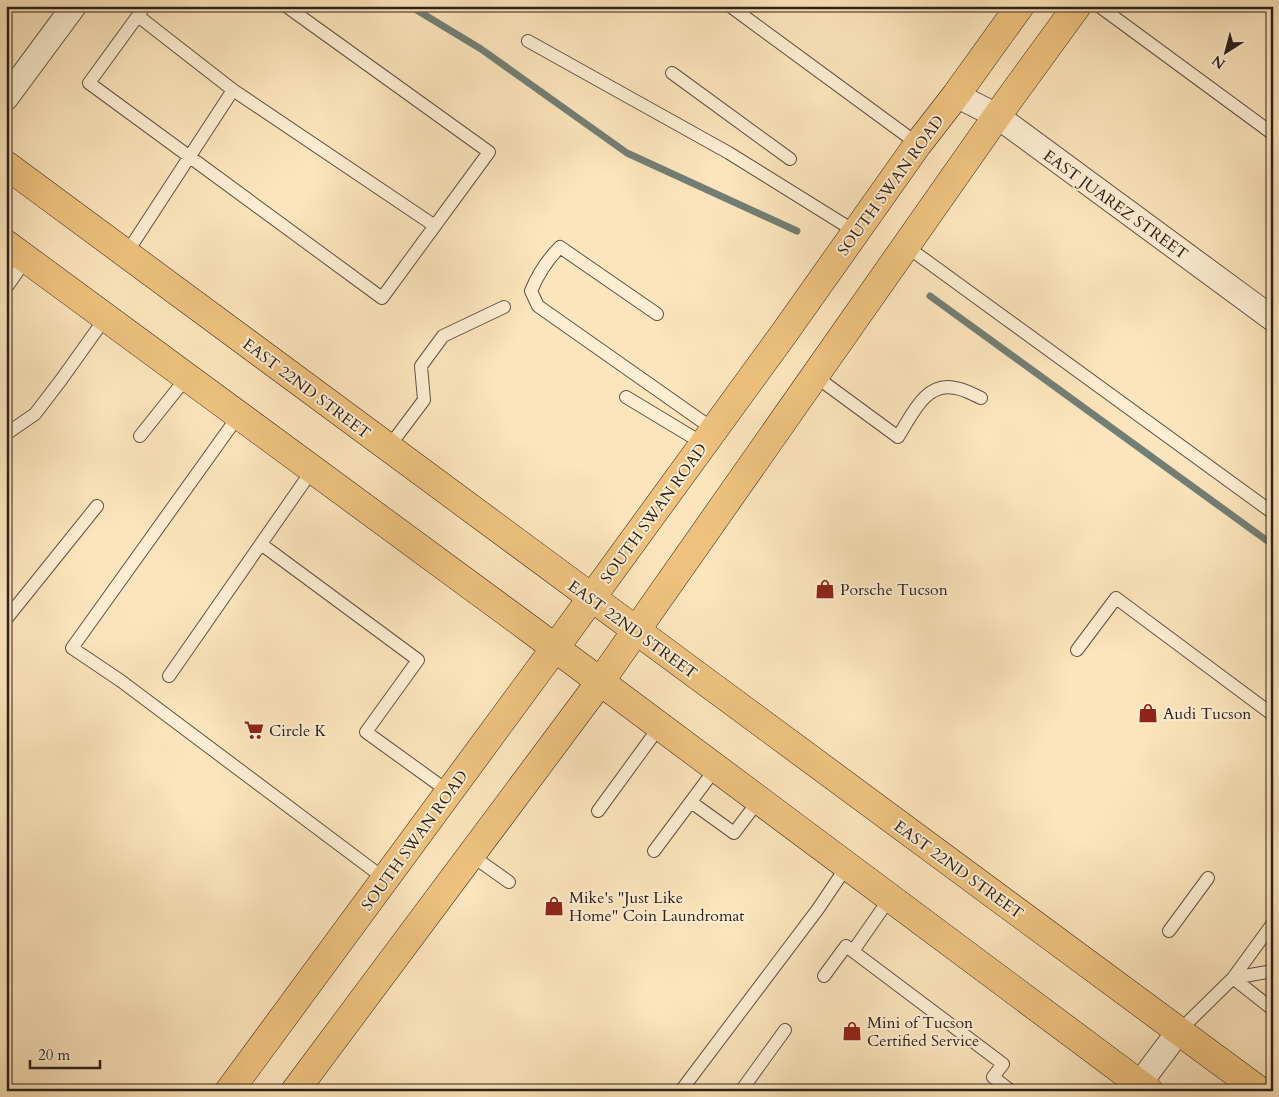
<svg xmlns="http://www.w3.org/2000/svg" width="1279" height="1097" viewBox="0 0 1279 1097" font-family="Cardo,serif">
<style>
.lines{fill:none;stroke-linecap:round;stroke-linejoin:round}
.stream{stroke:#727f75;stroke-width:7}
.lane-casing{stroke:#625143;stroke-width:14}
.street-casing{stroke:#625143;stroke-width:26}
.primary-casing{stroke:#2e201b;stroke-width:29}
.lane{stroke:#fdeed3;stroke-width:12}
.street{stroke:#fdeed3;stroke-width:24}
.primary{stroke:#eec27e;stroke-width:28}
.labels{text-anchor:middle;stroke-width:4;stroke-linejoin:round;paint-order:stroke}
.street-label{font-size:16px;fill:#2e201b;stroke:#fdeed3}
.poi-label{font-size:16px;fill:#2e201b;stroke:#fdeed3;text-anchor:start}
</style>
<rect width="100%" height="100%" fill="#fce5bc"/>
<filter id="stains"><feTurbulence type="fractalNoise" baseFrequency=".004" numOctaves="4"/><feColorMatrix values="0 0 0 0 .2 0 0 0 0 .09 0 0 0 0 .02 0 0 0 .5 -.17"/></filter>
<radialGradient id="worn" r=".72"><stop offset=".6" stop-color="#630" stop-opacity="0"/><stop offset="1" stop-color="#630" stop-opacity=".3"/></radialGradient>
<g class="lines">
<!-- stream -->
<path class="stream" d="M410 6 481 49 627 153 797 231
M930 296 1273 545"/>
<defs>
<path id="lane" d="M145 6 89 83 382 298 489 152 286 6
M730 6 918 144
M1099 6 1273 134
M138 16 233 90 435 226
M528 41 729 153 856 232
M672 73 790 159
M906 246 1273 513
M126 254 233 90
M6 288 27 258
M657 314 560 247C547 260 538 274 531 291L538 306 713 429
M815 376 898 437C911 417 925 381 955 388 964 389 972 394 981 398
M626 397 704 444
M239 415 72 648 121 681 385 879
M6 434 35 414 61 380 106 317
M140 436 187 377
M388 448 424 400 421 366 443 336 504 307
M261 544 418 660 366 732 449 792
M6 617 7 618 97 506
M1077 650 1116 598 1273 715
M169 676 313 469
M691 802 734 833 759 800
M598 811 660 726
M654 851 716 768
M471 855 509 882
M1169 931 1208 878
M853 951 890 898
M824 976 846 946 1003 1064 993 1077 1011 1091
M1233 978 1271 1008
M1233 978 1273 971
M1179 1031 1233 978 1273 923
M680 1091 683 1088 818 909 847 866
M741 1091 785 1030"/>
<path id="street" d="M956 95 997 116 1273 319
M6 98 74 6
M1134 1091 1179 1031"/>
<path id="primary" d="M6 165 1260 1091
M6 244 531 630 1149 1091
M229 1091 555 648 785 332 918 144 956 95 1020 6
M295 1091 600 682 997 116 1077 6"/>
</defs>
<!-- lane casing -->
<use href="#lane" class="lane-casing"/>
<!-- street casing -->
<use href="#street" class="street-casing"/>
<!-- primary casing -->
<use href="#primary" class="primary-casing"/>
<!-- lane -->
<use href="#lane" class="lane"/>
<!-- street -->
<use href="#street" class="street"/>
<!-- primary -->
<use href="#primary" class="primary"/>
</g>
<!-- icons -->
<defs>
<symbol id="shop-bare" viewBox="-9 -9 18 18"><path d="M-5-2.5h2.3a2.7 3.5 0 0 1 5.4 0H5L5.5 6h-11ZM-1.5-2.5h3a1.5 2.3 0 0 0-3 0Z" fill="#8f2418" stroke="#fdeed3" stroke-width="2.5" paint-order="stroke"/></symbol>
<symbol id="supermarket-bare" viewBox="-9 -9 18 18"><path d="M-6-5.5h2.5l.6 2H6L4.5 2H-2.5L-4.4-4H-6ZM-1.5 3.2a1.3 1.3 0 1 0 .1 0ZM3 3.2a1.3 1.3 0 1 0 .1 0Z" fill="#8f2418" stroke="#fdeed3" stroke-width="2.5" paint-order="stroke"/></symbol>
</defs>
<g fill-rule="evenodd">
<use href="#shop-bare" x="811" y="575" width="28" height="28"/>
<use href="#shop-bare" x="1134" y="699" width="28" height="28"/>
<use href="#supermarket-bare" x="240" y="716" width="28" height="28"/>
<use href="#shop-bare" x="540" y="892" width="28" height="28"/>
<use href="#shop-bare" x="838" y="1017" width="28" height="28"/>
</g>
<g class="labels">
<!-- street labels -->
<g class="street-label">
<text transform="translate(890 185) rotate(-54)" y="6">SOUTH SWAN ROAD</text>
<text transform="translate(1116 204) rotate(36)" y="6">EAST JUAREZ STREET</text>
<text transform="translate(307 388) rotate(37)" y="6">EAST 22ND STREET</text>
<text transform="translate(653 513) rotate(-54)" y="6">SOUTH SWAN ROAD</text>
<text transform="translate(633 629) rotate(36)" y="6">EAST 22ND STREET</text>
<text transform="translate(414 840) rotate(-54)" y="6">SOUTH SWAN ROAD</text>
<text transform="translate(959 869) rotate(36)" y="6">EAST 22ND STREET</text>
</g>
<!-- poi labels -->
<g class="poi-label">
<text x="840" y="595">Porsche Tucson</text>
<text x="1163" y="719">Audi Tucson</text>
<text x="269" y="736">Circle K</text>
<text x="569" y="903">Mike's "Just Like<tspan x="569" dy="18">Home" Coin Laundromat</tspan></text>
<text x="867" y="1028">Mini of Tucson<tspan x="867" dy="18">Certified Service</tspan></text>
</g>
</g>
<!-- margin -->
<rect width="1279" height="1097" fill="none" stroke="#fce5bc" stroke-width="25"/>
<rect x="8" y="8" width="1264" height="1082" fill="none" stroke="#2e201b" stroke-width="2.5"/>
<rect x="12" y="12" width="1254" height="1072" fill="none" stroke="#2e201b"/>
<!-- north arrow -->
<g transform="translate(1226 52) rotate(216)" stroke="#fdeed3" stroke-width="4" paint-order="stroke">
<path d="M0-4L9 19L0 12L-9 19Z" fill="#2e201b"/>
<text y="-8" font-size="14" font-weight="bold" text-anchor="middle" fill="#2e201b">N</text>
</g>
<!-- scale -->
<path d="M30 1060v8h70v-8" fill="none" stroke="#2e201b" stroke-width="2.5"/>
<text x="38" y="1060" font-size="15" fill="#2e201b" stroke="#fdeed3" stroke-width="4" paint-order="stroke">20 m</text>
<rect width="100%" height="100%" filter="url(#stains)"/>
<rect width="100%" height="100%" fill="url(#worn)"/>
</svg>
